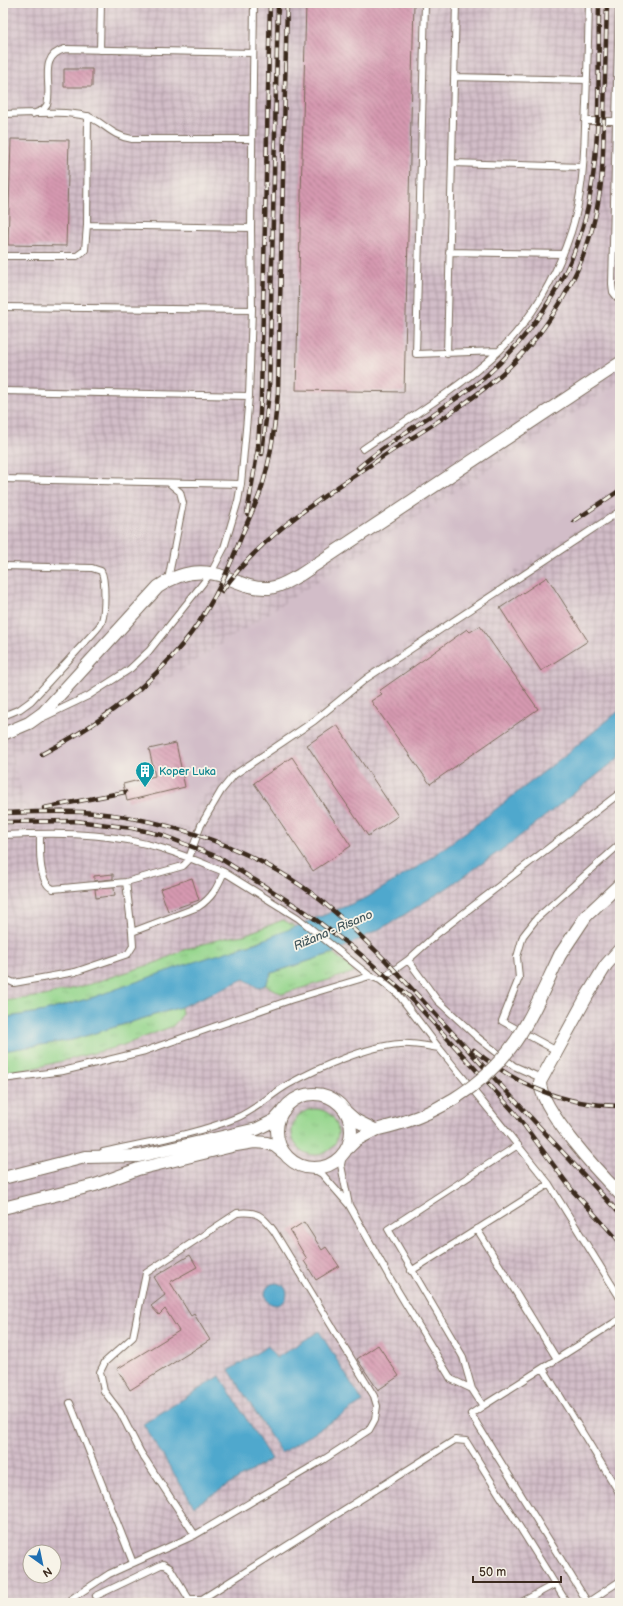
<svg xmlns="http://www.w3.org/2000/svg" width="623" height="1606" viewBox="0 0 623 1606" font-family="'Balsamiq Sans',sans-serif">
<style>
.industrial{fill:url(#industrial-grid);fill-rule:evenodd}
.railway{fill:#d2bdc8}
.grass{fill:url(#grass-tufts);stroke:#688056}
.water{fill:#50a8cd;stroke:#466976}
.building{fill:url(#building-back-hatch)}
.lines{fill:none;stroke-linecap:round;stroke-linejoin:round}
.lane-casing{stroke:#7c6c5d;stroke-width:8}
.street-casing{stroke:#7c6c5d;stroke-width:14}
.lane{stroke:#fff;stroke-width:6}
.street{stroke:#fff;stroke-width:12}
.rail-casing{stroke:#3b2a1e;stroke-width:4.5}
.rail{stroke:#f7f3e8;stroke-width:3;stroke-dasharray:9;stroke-linecap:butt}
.street-bridge-casing{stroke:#7c6c5d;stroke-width:14;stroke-linecap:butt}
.street-bridge{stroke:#fff;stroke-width:12}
.labels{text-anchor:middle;stroke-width:3.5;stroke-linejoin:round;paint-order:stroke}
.culture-label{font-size:11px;fill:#0d838f;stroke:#f7f3e8;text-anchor:start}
.water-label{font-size:12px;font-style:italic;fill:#42565b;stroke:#f7f3e8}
</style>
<defs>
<pattern id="industrial-grid" width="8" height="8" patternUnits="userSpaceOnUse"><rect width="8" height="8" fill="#d2bdc8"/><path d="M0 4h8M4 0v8" fill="none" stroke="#ac9aa2"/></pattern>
<pattern id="grass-tufts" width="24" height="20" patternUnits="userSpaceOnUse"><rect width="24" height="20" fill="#95d68d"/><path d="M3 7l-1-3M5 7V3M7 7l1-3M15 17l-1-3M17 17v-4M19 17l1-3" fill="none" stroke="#81b879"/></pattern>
<pattern id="building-back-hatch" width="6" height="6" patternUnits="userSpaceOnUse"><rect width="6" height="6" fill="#d699b1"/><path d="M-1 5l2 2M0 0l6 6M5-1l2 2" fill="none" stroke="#af7d8f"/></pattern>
</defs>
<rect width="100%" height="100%" fill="#f7f3e8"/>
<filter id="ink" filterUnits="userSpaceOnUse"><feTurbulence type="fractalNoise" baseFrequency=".025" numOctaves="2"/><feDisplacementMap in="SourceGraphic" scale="8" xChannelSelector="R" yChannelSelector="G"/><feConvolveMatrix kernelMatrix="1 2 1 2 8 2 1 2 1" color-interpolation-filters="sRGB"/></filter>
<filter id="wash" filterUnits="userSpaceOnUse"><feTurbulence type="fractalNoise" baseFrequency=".012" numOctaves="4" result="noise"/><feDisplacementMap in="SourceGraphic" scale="16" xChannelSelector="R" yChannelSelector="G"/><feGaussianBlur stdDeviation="0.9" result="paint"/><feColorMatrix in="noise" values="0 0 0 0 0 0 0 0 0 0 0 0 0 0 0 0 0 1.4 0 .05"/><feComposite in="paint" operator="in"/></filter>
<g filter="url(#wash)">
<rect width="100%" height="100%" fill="#f5e6d1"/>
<!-- industrial -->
<path class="industrial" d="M3 3H620V1603H3ZM30 1552H54V1576H30Z"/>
<!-- railway -->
<path class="railway" d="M620 381V501L357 677 317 711 222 776 197 803 193 829 136 816 25 804 12 756 39 746 157 686 557 425Z"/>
<!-- grass -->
<path class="grass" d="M283 920 298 928 94 997 45 1011 3 1018V1001L44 996 87 985 158 962 186 949 224 938 244 935Z
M333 953 355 972 282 994 265 985 272 973Z
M181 1007 182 1015 173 1026 121 1046 30 1069 3 1072V1051L72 1040Z
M292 1132a23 23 0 1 1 46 0a23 23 0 1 1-46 0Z"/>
<!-- water -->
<path class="water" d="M620 710V757L510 844 447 888 391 923 333 953 272 973 265 985 258 988 244 979 181 1007 72 1040 3 1051V1018L45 1011 94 997 178 967 258 942 366 898 422 864 482 820 569 752Z
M265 1294a11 11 0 1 1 22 0a11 11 0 1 1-22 0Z
M319 1331 363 1402 281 1453 229 1370 268 1346 276 1358Z
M220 1376 271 1459 194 1506 143 1424Z"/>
<g id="blocks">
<!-- building -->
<path class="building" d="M306 3H414L404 392 296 390Z
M64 69H92V87H64Z
M11 139 69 140 66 246 8 245Z
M547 577 588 641 541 671 500 608Z
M480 626 538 709 430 784 371 701 382 694 379 691 467 629 470 632Z
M337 725 398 816 368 836 307 745Z
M176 743 185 787 127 801 123 784 155 776 149 749Z
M292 757 351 846 313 871 254 783Z
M113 874V879L94 881V876Z
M192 878 199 900 168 911 160 889Z
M114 888 115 895 96 898 95 889Z
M304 1222 322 1250 326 1247 339 1266 316 1280 304 1261 307 1259 290 1231Z
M190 1255 197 1267 170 1282 191 1316 194 1314 210 1340 130 1390 117 1369 179 1331 165 1309 159 1315 151 1306 165 1295 154 1277Z
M378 1345 399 1376 378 1390 357 1359Z"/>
</g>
</g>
<g filter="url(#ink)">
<use href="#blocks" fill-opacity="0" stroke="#7c6c5d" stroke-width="1"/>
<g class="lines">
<defs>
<path id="lane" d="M425 3 416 354 498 351
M619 3 612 284 613 292 620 301
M100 50 101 3
M454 77 587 80
M3 114C29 114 61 110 86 116 102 120 110 136 132 139H251
M33 114 43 110 47 105C53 85 37 56 65 49L253 53
M88 116 87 225 251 228
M585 121H616
M452 163 583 167
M449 252 563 254
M3 256H77L85 250 87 225
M3 307 252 310
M447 354 456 3
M3 391 249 396
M363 449C409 418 457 390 498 352 532 320 557 275 571 232 582 198 584 162 585 127 587 86 588 44 589 3
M3 479 241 484
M3 566 92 568 101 571C106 579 105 612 102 621 101 624 99 627 97 629L31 701 20 709 3 716
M168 580 183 503 180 492 169 483
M42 718 88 696 130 669 149 651 211 573 224 548 238 501 241 484 249 396 252 310 251 228 254 3
M40 834C40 848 38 883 53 889L126 882 183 866 188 861 201 825 221 791 234 775 314 721 367 678 620 511
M3 835C51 833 100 832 146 844 173 850 199 862 224 872 217 888 212 898 198 907L132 932 133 946 128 954 75 972 14 983 3 978
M224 872 298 918 370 976 380 980 398 994 439 1048 549 1184 620 1298
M126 882 132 932
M408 960 437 1000 477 1037 514 1066 541 1078
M380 980 408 960 438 933 620 793
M557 1051 502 1021 519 978 517 957 523 936 537 918 620 844
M3 1079 63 1071 145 1051 290 1000 370 976
M518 1145 388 1229 463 1357 472 1389 483 1406 471 1414 588 1603
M103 1152C147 1142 194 1135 236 1118 256 1110 271 1094 289 1084 318 1068 367 1046 400 1044 413 1043 426 1046 439 1048
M313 1169 322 1174 349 1205 341 1165 343 1155
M349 1205 390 1278 451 1379 472 1389
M477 1229 557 1359
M411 1271 549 1184
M543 1368 620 1494
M70 1403 133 1563
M483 1406 620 1319
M96 1596 163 1564 170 1568 189 1599H202L455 1440 466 1441 567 1603
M588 1602 620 1581
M65 1603 109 1574 195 1535 323 1460 369 1430 375 1419 377 1406 374 1396 274 1231C262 1215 257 1211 237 1213L146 1273 133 1337 105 1362 100 1372 104 1391 120 1412 141 1453 195 1535
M520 1603 555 1584"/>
<path id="street" d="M3 734 29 723 43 713 158 587C178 573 201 568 225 577 240 583 253 589 269 588 281 587 290 580 300 575L620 363
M620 949 606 965 587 996 540 1082C540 1109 600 1174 620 1194
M560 955 586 916 620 884
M277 1131a37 37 0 1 1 74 0a37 37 0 1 1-74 0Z
M346 1112 355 1120 375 1130 356 1140 348 1148
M3 1178 85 1157 139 1156 257 1129 275 1120 284 1110
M3 1208 95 1185 138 1169 236 1145 254 1142 267 1143 275 1146 284 1153"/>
</defs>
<!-- lane casing -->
<use href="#lane" class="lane-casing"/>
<!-- street casing -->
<use href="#street" class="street-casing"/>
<!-- lane -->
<use href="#lane" class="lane"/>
<!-- street -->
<use href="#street" class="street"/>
<defs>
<path id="rail" d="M262 454 269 392 278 3
M358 468C389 441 424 421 457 398 466 391 476 385 484 378 539 329 580 264 591 190 601 129 598 65 599 3
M247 514 258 448 261 396 270 3
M574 521 620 490
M222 591C266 531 320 499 381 458 423 430 468 405 505 371 554 326 589 262 599 197 604 169 603 141 604 113 605 76 606 40 607 3
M42 754C117 715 183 662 221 584 228 570 234 555 240 540 246 524 254 509 260 493 271 460 275 426 278 392L287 3
M44 808 125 792
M3 813C29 812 56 811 82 812 159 817 239 843 303 887 333 908 360 935 386 961L620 1214
M3 822 76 821 132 828 162 835 218 857 307 913 353 948 410 997 515 1113 572 1190 620 1242
M474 1050C518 1086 563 1105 620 1106"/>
</defs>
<!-- rail casing -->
<use href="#rail" class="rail-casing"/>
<!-- rail -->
<use href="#rail" class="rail"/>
<defs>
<path id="street-bridge" d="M379 1129C433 1117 482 1088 515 1042 533 1016 546 984 560 955"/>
</defs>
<!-- street-bridge casing -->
<use href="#street-bridge" class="street-bridge-casing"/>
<!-- street-bridge -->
<use href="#street-bridge" class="street-bridge"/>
</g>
</g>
<!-- icons -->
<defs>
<symbol id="building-pin" viewBox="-11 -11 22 30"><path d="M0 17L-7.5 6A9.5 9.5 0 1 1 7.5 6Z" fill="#0f9aa8" stroke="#f7f3e8"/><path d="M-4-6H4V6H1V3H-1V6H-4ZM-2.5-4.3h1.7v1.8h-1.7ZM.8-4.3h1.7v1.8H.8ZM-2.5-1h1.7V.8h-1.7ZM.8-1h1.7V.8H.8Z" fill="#fff"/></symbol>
</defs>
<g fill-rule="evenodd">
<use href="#building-pin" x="134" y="760" width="22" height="30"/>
</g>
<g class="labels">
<!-- culture labels -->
<g class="culture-label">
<text x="159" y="775">Koper Luka</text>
</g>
<!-- water labels -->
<g class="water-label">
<text transform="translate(333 930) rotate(-23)" y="4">Rižana - Risano</text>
</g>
</g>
<!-- margin -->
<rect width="623" height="1606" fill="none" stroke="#f7f3e8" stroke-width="16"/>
<!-- north arrow -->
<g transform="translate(42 1564) rotate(147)"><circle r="19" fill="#f7f3e8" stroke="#aca397"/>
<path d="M0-3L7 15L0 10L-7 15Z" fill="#1f6fb2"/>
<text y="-6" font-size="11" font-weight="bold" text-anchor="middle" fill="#3b2a1e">N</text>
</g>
<!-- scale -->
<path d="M473 1576v6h88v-6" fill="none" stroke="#3b2a1e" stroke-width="2"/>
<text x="479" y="1576" font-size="12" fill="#3b2a1e" stroke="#f7f3e8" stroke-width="3" paint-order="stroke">50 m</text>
</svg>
